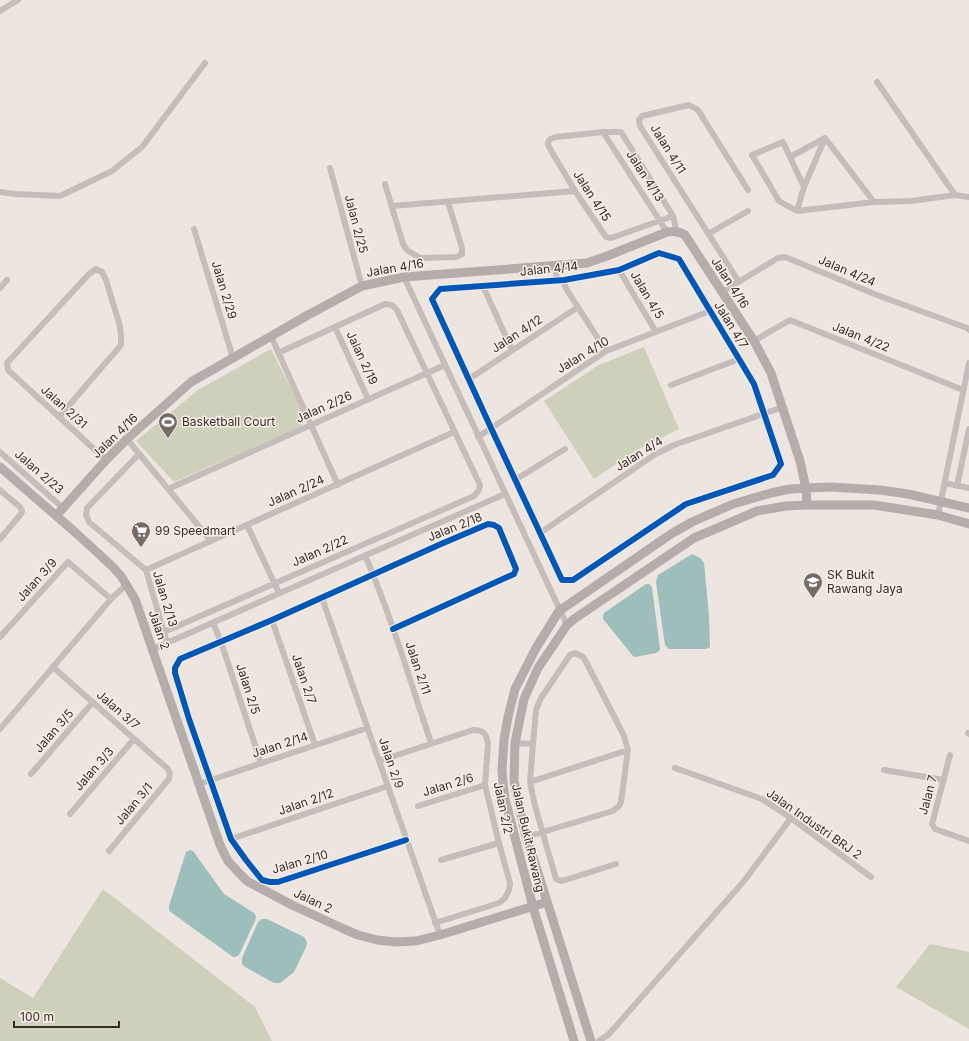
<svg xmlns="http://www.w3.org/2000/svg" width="969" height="1041" viewBox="0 0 969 1041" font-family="Inter,sans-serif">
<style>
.green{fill:#cfd0bb}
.water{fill:#9dbeba}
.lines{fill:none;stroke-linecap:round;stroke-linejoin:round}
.street{stroke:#c4bdb9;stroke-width:6}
.secondary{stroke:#b5adaa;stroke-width:9}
.cycleway-casing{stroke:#f9efe7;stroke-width:8}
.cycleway{stroke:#0057b8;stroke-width:6}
.labels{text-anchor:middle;stroke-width:3;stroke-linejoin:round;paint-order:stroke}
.street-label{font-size:12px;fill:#352b28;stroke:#f9efe7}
.poi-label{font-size:12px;fill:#352b28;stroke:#f9efe7;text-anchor:start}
</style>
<rect width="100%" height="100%" fill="#ece5e0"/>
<!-- green -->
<path class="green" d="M644 347 679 429 637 450 594 479 544 401 599 365Z
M271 349 306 418 300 427 174 482 136 441 198 390Z
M103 889 255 1007 272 1041H0V978L33 998Z
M930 944 969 952V1029L896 987Z"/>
<!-- water -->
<path class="water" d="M692 554 700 558 704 563 709 616 710 647 706 649H669L665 645 656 582 658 575Z
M646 584H649L652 587 660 649 659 651 656 653 635 657 633 656 603 619V616L604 613Z
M190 850 193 851 224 894 254 913 256 916 255 921 239 955 235 957H233L172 913 169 910V906L186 852Z
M262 919H267L304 937 307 942 306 947 294 972 280 983H274L245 967 242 964V958L258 922Z"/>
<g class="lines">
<!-- street -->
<path class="street" d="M0 11 18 0
M877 82 955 195
M603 132 667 232
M790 157 825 138 874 202
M330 168 362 286
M385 184 403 244 407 250 420 258 457 257 462 254V248L448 202
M804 187 825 138
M0 192 15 194 60 196 112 171 142 147 205 63
M392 206 575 191
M797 211 804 187 783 142 752 155 779 201 797 211 874 202 911 201 955 195 969 197
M673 216 611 238 606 237 575 191 549 147 548 143 550 139 556 137 603 132H621L673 216 675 224 676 231
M194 229 233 358
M708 234 748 211
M659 253 679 259 754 384 781 464 773 475 686 504 573 580H562L491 428 432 299 440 289 564 280 619 270Z
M555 265 557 280
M619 270 656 332
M404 277 567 625
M564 280 565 286 567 290 606 351
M739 282 640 126 639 120 642 116 689 105 698 110 748 190
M483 286 512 350
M0 288 7 280
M722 292 778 258 785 257 877 295 967 328 969 330
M335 327 368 399
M271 336 338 485
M754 341 790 320 963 390
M469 379 578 307
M671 385 739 359
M59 417 121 345V337L120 326 106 280 102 272 96 269 89 274 7 363 8 370 106 460
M478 437 606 351 710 311
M127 439 211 541
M0 452 63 508
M139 454 87 508 86 515 89 522 146 570 167 643
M515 480 565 449
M945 483 969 488
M957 486 969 429
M168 489 445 365
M0 490 20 507 22 511 21 514 0 539
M938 515 969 363
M247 525 279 593
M540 533 654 455 674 445 783 407
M365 555C391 616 410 680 431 743
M146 570 454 432
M322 598 440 935
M272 620 315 745
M213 623 221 642 261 763
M393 629 514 574 516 569 499 528 494 525 488 524 441 544 272 620 180 659 175 668V673L189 719 231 839 246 860 262 880 270 882H278L406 840
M164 632 474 496 479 490 480 485 397 310 392 305 385 304 278 353
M0 637 68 562 111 599
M153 649 505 494
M53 667 168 769 170 774 169 779 109 851
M0 729 111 599 126 585
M968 733 969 734
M515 743 533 744 536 710 541 698 570 655 575 653 583 657 585 660 617 722 624 736 628 750 621 802 619 806 613 811 526 837
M533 744 530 782 535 806 556 879 558 880 562 881 616 864
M950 755 932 824 935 829 969 841
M379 761 473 730C483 730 487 734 488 744L485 785 499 843 510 883 509 890 505 898 499 903 435 923
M675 768 762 799 791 818 871 877
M884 770 944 780
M31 774 93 702
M530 782 628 750
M199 784 367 728
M418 806 485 785
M70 814 134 739
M231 839 388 786
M441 860 499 843
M599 1041 609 1034 744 881 791 818"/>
<!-- secondary -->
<path class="secondary" d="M0 467 76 533 113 567 121 576 135 599 220 845 228 861 239 873 247 881 260 888 292 905 344 929 358 935 377 940 396 942 416 941 440 935 547 902
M56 516 106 460 127 439 191 382 308 315 362 286 404 277 587 263 607 256 667 232C674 231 679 231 685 235L754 341 771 373 800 461 806 488 807 505
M574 1041 533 907 505 799 503 783 502 770 504 739 508 717 515 689 536 648 559 611 671 534 692 522 733 504 771 493 790 489 806 488 831 487 880 490 908 494 969 508
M591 1041 534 860 526 837 514 781 515 743 524 699 538 668 567 625 574 619 694 538 757 511 786 506 807 505H874L938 515 969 524"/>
<defs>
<path id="cycleway" d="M659 253 679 259 754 384 781 464 773 475 686 504 573 580H562L491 428 432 299 440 289 564 280 619 270Z
M393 629 514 574 516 569 499 528 494 525 488 524 441 544 272 620 180 659 175 668V673L189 719 231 839 246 860 262 880 270 882H278L406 840"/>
</defs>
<!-- cycleway casing -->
<use href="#cycleway" class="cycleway-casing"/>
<!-- cycleway -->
<use href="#cycleway" class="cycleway"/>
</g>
<!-- icons -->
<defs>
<symbol id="stadium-pin" viewBox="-11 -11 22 30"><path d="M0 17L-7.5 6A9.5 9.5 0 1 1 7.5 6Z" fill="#756c68" stroke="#f9efe7"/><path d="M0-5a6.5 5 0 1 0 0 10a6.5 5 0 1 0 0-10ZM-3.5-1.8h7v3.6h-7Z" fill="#fff"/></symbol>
<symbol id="supermarket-pin" viewBox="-11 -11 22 30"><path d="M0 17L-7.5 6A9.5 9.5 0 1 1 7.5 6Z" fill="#756c68" stroke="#f9efe7"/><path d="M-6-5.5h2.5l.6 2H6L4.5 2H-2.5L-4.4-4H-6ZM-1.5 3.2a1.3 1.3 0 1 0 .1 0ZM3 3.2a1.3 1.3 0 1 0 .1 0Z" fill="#fff"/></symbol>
<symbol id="school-pin" viewBox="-11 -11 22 30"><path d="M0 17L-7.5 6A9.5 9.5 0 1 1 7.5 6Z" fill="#756c68" stroke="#f9efe7"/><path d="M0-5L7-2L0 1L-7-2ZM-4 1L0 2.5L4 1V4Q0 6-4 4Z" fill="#fff"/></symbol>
</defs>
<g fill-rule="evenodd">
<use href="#stadium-pin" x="157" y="411" width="22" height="30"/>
<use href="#supermarket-pin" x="130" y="520" width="22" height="30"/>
<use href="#school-pin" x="802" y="571" width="22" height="30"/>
</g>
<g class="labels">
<!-- street labels -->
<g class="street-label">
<text transform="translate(668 149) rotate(58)" y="4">Jalan 4/11</text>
<text transform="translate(645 176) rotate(57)" y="4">Jalan 4/13</text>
<text transform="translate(592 196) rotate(57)" y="4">Jalan 4/15</text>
<text transform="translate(356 224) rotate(75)" y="4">Jalan 2/25</text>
<text transform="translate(395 268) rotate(-10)" y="4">Jalan 4/16</text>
<text transform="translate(549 269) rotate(-6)" y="4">Jalan 4/14</text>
<text transform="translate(847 271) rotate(23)" y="4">Jalan 4/24</text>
<text transform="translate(730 283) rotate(57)" y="4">Jalan 4/16</text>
<text transform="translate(224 290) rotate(73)" y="4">Jalan 2/29</text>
<text transform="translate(647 295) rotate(59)" y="4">Jalan 4/5</text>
<text transform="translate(731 325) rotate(58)" y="4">Jalan 4/7</text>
<text transform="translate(517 334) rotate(-33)" y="4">Jalan 4/12</text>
<text transform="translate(861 337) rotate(22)" y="4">Jalan 4/22</text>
<text transform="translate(583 355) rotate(-31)" y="4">Jalan 4/10</text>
<text transform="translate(362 358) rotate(65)" y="4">Jalan 2/19</text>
<text transform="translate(64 407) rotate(42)" y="4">Jalan 2/31</text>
<text transform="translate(324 407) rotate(-24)" y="4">Jalan 2/26</text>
<text transform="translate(115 436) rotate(-44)" y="4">Jalan 4/16</text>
<text transform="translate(639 454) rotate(-32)" y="4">Jalan 4/4</text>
<text transform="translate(39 472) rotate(41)" y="4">Jalan 2/23</text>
<text transform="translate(296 491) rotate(-24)" y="4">Jalan 2/24</text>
<text transform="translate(455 527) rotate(-22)" y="4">Jalan 2/18</text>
<text transform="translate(320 551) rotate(-24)" y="4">Jalan 2/22</text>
<text transform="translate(37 580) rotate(-48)" y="4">Jalan 3/9</text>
<text transform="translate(165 599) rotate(73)" y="4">Jalan 2/13</text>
<text transform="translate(159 630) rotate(71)" y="4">Jalan 2</text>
<text transform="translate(418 668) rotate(71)" y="4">Jalan 2/11</text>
<text transform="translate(304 679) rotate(71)" y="4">Jalan 2/7</text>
<text transform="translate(248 689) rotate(72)" y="4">Jalan 2/5</text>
<text transform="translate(118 710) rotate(41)" y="4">Jalan 3/7</text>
<text transform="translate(54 731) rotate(-49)" y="4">Jalan 3/5</text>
<text transform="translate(280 745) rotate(-18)" y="4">Jalan 2/14</text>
<text transform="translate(391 763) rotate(71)" y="4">Jalan 2/9</text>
<text transform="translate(94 769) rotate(-49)" y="4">Jalan 3/3</text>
<text transform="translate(448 785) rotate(-17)" y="4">Jalan 2/6</text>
<text transform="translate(928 795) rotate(-75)" y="4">Jalan 7</text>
<text transform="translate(306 802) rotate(-19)" y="4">Jalan 2/12</text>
<text transform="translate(134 804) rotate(-50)" y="4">Jalan 3/1</text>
<text transform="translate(503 808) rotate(78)" y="4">Jalan 2/2</text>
<text transform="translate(814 824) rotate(35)" y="4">Jalan Industri BRJ 2</text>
<text transform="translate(528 838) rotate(77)" y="4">Jalan Bukit Rawang</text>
<text transform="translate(300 862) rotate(-16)" y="4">Jalan 2/10</text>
<text transform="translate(313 901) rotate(25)" y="4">Jalan 2</text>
</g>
<!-- poi labels -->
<g class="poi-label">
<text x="182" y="426">Basketball Court</text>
<text x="155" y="535">99 Speedmart</text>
<text x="827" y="579">SK Bukit<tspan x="827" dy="14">Rawang Jaya</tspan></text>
</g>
</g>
<!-- scale -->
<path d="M14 1021v6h105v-6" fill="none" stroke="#352b28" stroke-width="2"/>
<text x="20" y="1021" font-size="12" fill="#352b28" stroke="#f9efe7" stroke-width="3" paint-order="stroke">100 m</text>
</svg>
